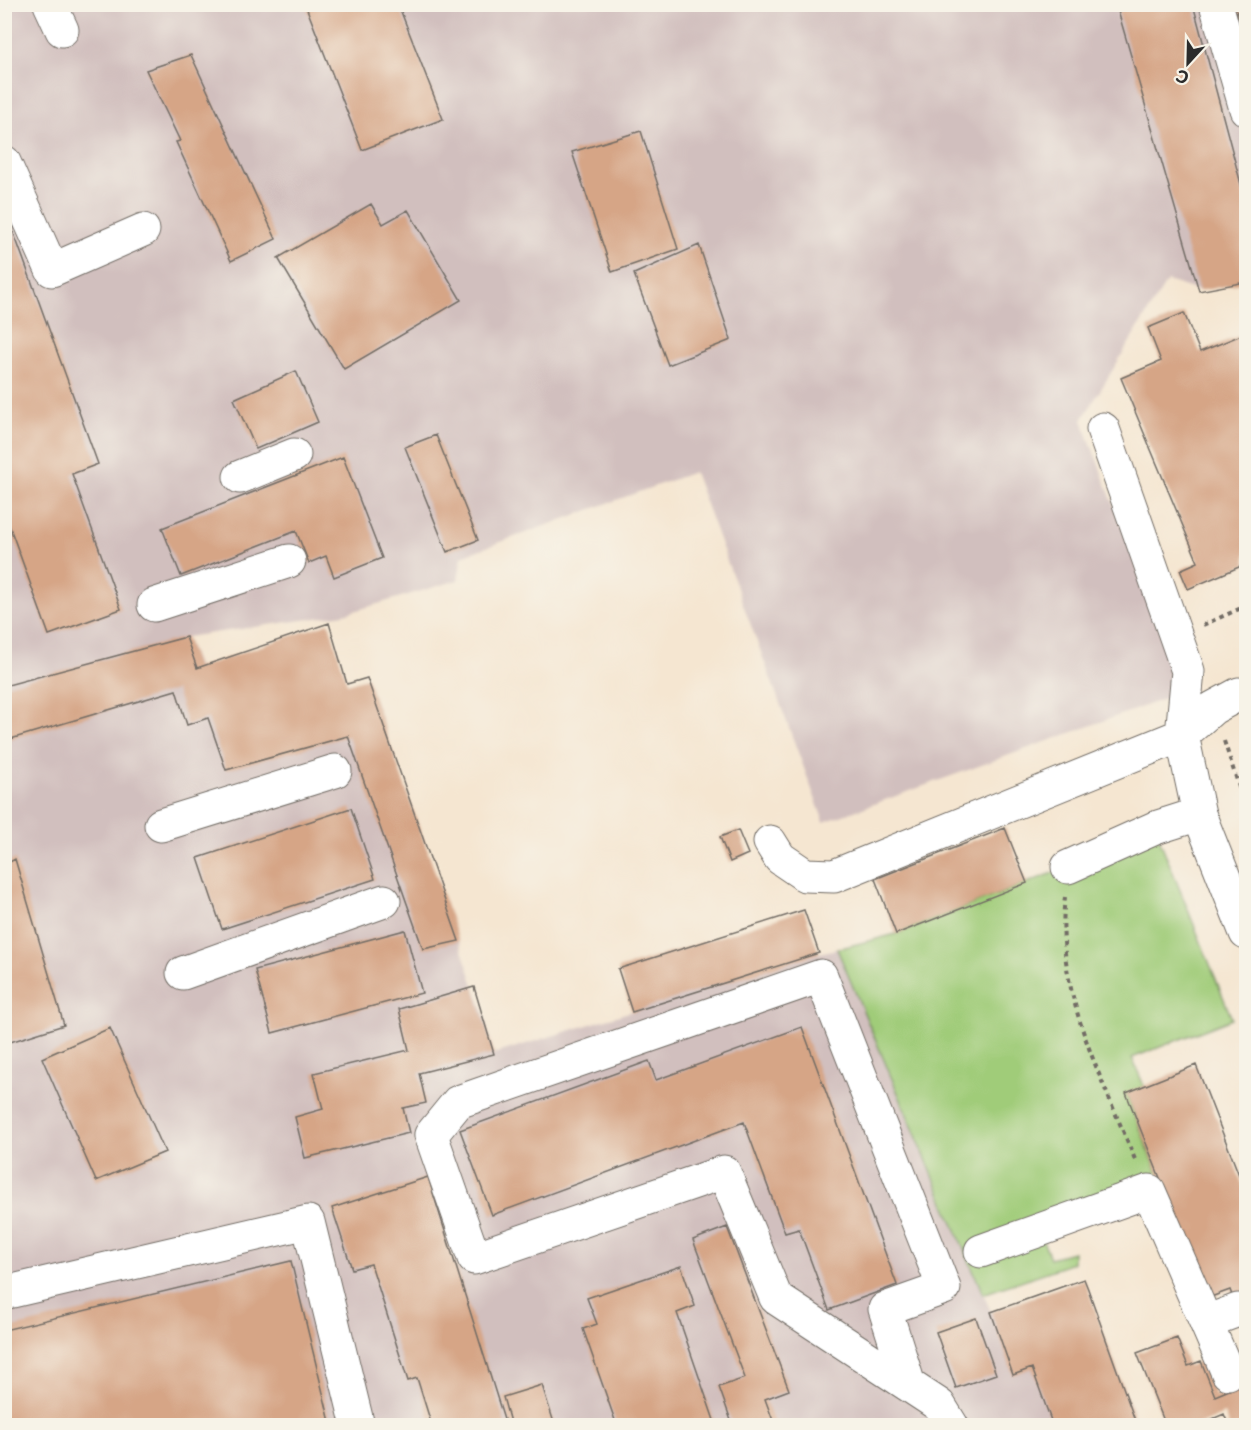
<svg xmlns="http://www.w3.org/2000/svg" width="1251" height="1430" viewBox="0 0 1251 1430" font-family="'Playpen Sans',sans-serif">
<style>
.industrial{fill:#d1bfbe}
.green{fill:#a0cc79;stroke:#667c52;stroke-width:1.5}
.building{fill:#d6a586}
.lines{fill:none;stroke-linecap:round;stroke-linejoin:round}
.minor-casing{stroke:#726c65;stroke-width:35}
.path{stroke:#726c65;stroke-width:4;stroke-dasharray:4.5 4.5;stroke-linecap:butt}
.minor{stroke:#fff;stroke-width:33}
</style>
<rect width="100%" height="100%" fill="#f7f3e8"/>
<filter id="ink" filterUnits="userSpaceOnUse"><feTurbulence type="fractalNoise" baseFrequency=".0167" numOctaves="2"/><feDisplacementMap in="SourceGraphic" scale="12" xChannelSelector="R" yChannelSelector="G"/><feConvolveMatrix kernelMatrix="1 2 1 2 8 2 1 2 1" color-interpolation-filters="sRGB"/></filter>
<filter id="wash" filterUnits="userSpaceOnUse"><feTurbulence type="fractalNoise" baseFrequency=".008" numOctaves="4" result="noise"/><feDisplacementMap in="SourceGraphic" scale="24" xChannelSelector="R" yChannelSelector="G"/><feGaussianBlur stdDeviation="1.35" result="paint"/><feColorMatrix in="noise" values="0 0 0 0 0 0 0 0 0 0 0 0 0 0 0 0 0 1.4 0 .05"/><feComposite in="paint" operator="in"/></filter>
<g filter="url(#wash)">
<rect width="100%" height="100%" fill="#f5e6d1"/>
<!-- industrial -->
<path class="industrial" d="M5 5H1246V282L1199 291 1167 281 1082 420 1179 680 1167 698 824 822 694 472 462 556 458 580 344 614 186 637 198 668 329 623 347 684 367 678 484 1014 494 1054 819 953 837 949 991 1312 1084 1279 1137 1425 5 1426Z"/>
<!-- green -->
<path class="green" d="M1155 828 1232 1019 1132 1058 1144 1086 1126 1094 1163 1186 1039 1231 1050 1258 1073 1252V1263L983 1294 837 949 896 934 1068 867Z"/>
<g id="blocks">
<!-- building -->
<path class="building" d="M305 4H398L443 119 362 150Z
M1116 4H1193L1246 203V282L1199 291Z
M1246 8V48L1236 12Z
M191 55 276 239 231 261 176 142 180 141 146 70Z
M641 131 678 249 612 272 572 152Z
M371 204 383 224 408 210 461 300 344 369 278 258Z
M4 206 98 464 72 474 121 609 49 635 4 511Z
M699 245 731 340 668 365 634 274Z
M1184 313 1200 352 1246 333V564L1188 589 1180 570 1198 562 1121 378 1161 361 1148 328Z
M296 371 318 422 256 449 234 399Z
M436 435 478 540 447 552 405 447Z
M343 457 382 558 334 577 326 556 309 563 296 531 181 576 162 528Z
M329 623 347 684 367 678 459 941 423 949 348 736 226 770 208 718 187 725 176 690 4 741V686L186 637 197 668Z
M351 808 375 879 222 929 198 858Z
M1005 828 1027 883 896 934 875 879Z
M738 830 748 854 730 862 720 837Z
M15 859 64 1025 4 1044V865Z
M804 910 819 953 632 1012 618 969Z
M405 930 422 993 272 1033 255 970Z
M474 987 494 1054 419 1073 426 1103 403 1108 409 1133 305 1158 295 1117 323 1109 314 1073 409 1050 399 1009Z
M802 1027 897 1285 829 1310 799 1229 785 1233 744 1122 492 1215 460 1130 649 1061 656 1080Z
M110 1028 165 1152 96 1181 42 1058Z
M1196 1065 1246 1193V1332L1230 1290 1208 1298 1126 1093Z
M428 1177 506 1426H432L417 1378 408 1381 371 1264 352 1269 332 1208Z
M727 1227 789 1390 765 1399 775 1426H733L719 1387 745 1378 693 1240Z
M291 1261 331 1426H4V1330Z
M681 1266 695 1306 677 1313 716 1426H617L583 1329 597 1324 587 1298Z
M1084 1279 1088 1289 1137 1426H1053L1032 1368 1013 1375 991 1312Z
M976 1318 996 1374 956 1388 936 1332Z
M1177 1338 1188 1366 1201 1361 1215 1396 1246 1383V1426H1229L1224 1414 1196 1426H1166L1137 1353Z
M542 1385 555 1426H511L503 1397Z"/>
</g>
</g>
<g filter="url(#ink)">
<use href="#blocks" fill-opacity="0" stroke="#726c65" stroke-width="1.5"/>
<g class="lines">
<defs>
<path id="minor" d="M50 4 62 30
M1216 4 1246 109
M4 162 52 270 143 230
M1103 429 1188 671 1182 735 1199 814 1246 933
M240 477 294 455
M154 605 289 561
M161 825 335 771
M770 842 780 858 805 875 834 876 1182 735 1213 708 1239 694
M1068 867 1155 828 1199 814
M183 973 384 901
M981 1251 1149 1191 1228 1373
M4 1293 308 1222 358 1426
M1206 1322 1238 1310
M909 1385 885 1309 944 1288 821 976 458 1102 431 1135 474 1258 724 1172 776 1298 939 1405 952 1426"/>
</defs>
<!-- minor casing -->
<use href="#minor" class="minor-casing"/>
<!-- path -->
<path class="path" d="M1203 625 1246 606
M1224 741 1246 808
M1065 897C1054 990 1102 1078 1136 1162"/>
<!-- minor -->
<use href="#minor" class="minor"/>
</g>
</g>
<!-- margin -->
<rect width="1251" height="1430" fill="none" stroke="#f7f3e8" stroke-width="24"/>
<!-- north arrow -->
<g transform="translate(1188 63) rotate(202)" stroke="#f7f3e8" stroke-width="4.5" paint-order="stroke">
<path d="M0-4.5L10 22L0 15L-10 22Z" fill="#2b2b2b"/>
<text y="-9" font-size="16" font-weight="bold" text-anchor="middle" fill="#2b2b2b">С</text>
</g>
</svg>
